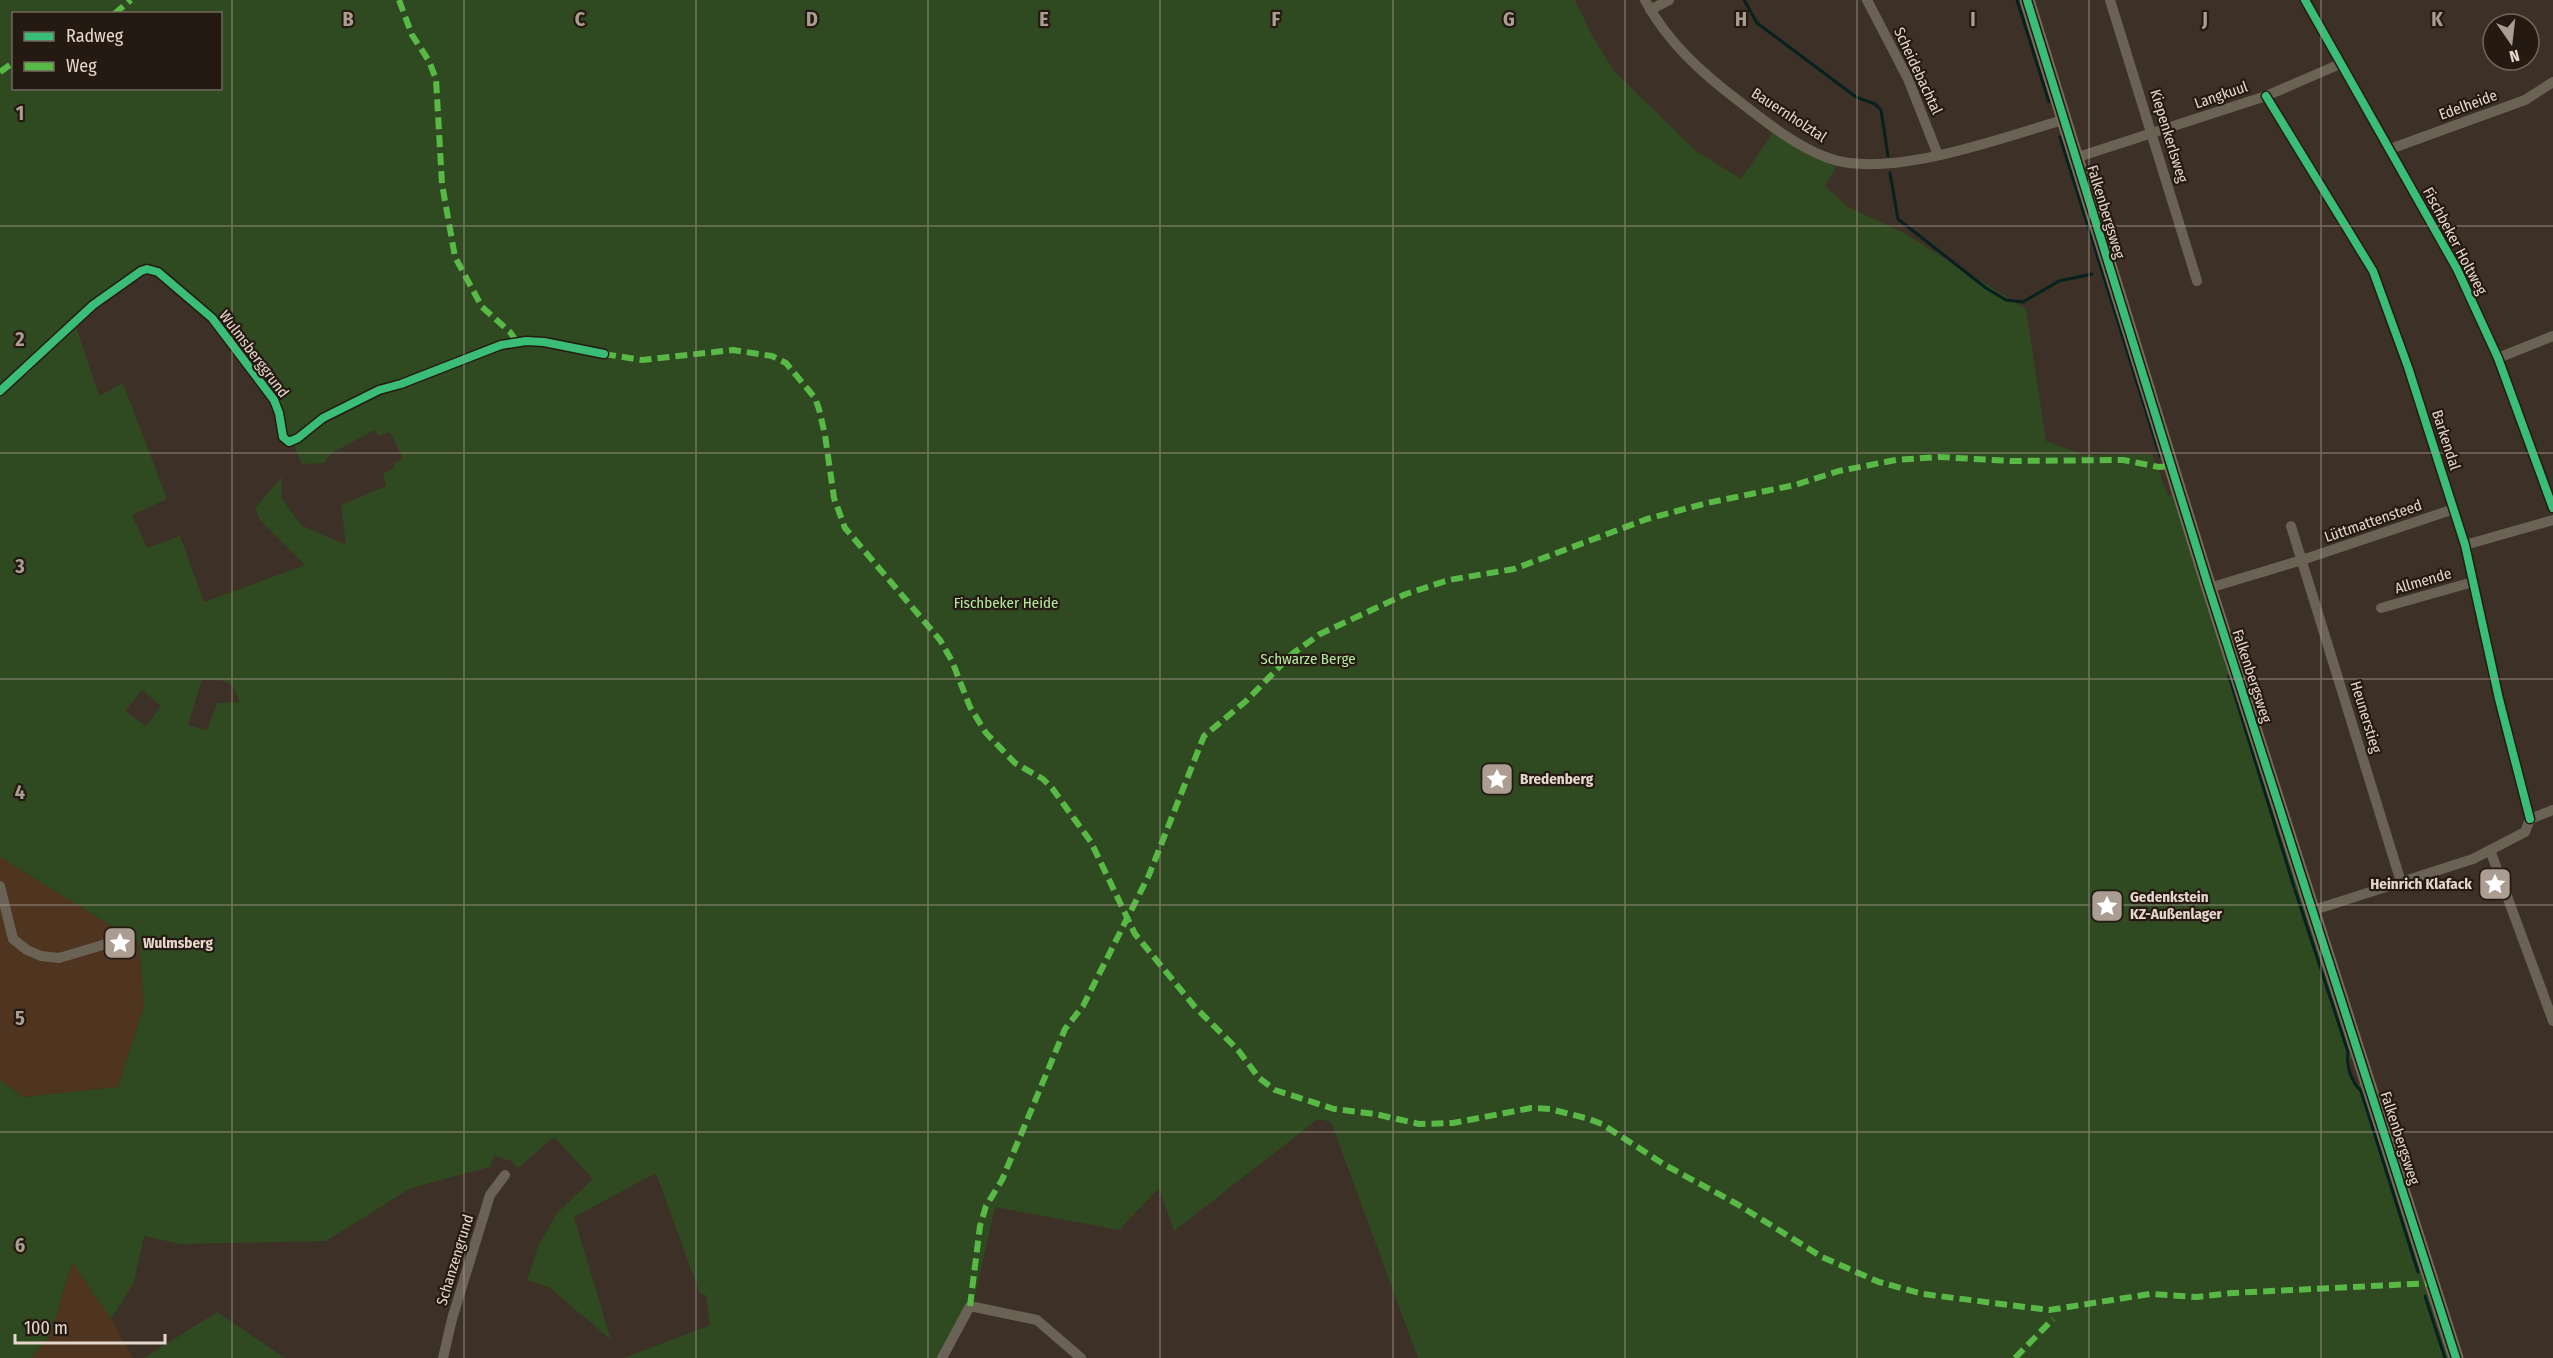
<svg xmlns="http://www.w3.org/2000/svg" width="2553" height="1358" viewBox="0 0 2553 1358" font-family="'Fira Sans Condensed',sans-serif">
<style>
.built{fill:#4f341f}
.green{fill:#2f4920;fill-rule:evenodd}
.lines{fill:none;stroke-linecap:round;stroke-linejoin:round}
.stream{stroke:#072120;stroke-width:3}
.street{stroke:#6a6355;stroke-width:10}
.secondary{stroke:#746d5b;stroke-width:15}
.quiet{stroke:#58b947;stroke-width:6;stroke-dasharray:12 6;stroke-linecap:butt}
.cycleway-casing{stroke:#251a12;stroke-width:11}
.cycleway{stroke:#3abd76;stroke-width:8}
.grid{fill:none;stroke:#ab9d92;stroke-width:1.5;stroke-opacity:0.55}
.labels{text-anchor:middle;stroke-width:4.5;stroke-linejoin:round;paint-order:stroke}
.street-label{font-size:15px;fill:#e6d7cc;stroke:#251a12}
.park-label{font-size:15px;fill:#b5eb9f;stroke:#251a12}
.poi-label{font-size:15px;font-weight:bold;fill:#e6d7cc;stroke:#251a12;text-anchor:start}
.grid-label{font-size:20px;text-anchor:middle;font-weight:bold;fill:#ab9d92;stroke:#251a12;stroke-width:4.5;stroke-linejoin:round;paint-order:stroke}
</style>
<rect width="100%" height="100%" fill="#3d3026"/>
<!-- built -->
<path class="built" d="M0 857 139 943 144 1006 118 1087 23 1097 0 1080Z
M72 1262 111 1319 133 1358H31L50 1336Z"/>
<!-- green -->
<path class="green" d="M0 0H1575L1592 35 1614 71 1696 151 1741 179 1773 132 1836 167 1825 186 1848 207 1902 232 2026 309 2046 441 2084 455 2152 454 2168 496 2176 494 2356 1058 2348 1061 2355 1084 2364 1082 2450 1358H1418L1331 1122 1318 1119 1174 1231 1159 1188 1119 1230 995 1207 974 1301 947 1358H624L710 1325 706 1295 700 1294 656 1173 574 1217 611 1340 549 1287 527 1280 538 1246 557 1213 593 1179 554 1137 518 1168 511 1161 494 1156 490 1167 411 1188 326 1241 180 1244 144 1236 134 1282 111 1319 72 1262 50 1336 31 1358H0V1080L23 1097 118 1087 144 1006 139 943 0 857ZM14 14H220V88H14ZM151 270 218 325 280 418 286 441H292L302 464 324 463 332 453 374 430 379 436 390 432 403 458 394 464V468L383 473 386 486 341 505 346 545 301 525 281 497 282 477 255 508 260 520 305 565 204 602 180 536 147 548 132 515 167 499 123 383 99 396 74 321ZM202 680C225 681 232 677 239 702L217 703 207 730 188 725ZM142 690 161 706 146 726 125 711Z
M217 1312 285 1358H144Z"/>
<g class="lines">
<!-- stream -->
<path class="stream" d="M1744 0 1757 23 1856 97 1875 104 1881 110 1888 156
M2017 0 2049 102
M2060 137 2160 456
M1890 173 1898 219 1986 288 2006 300 2023 302 2059 281 2092 274
M2229 676 2294 887
M2295 890 2348 1052C2346 1066 2351 1081 2361 1091L2418 1272
M2425 1296 2445 1358"/>
<!-- street -->
<path class="street" d="M1645 0C1667 42 1703 74 1740 102 1767 123 1796 146 1828 158 1890 180 2000 138 2063 120
M1867 0 1908 79 1938 155
M2110 0 2197 281
M2305 0 2457 269 2498 358 2553 508
M1650 10 1669 0
M2266 96 2373 271 2408 367 2465 545 2499 699 2530 819
M2390 149 2525 100 2553 82
M2075 158 2266 96 2340 64
M2498 358 2553 336
M0 391 93 305 141 271 147 269 158 272 212 318 274 400 279 413 283 437 289 442 298 438 323 418 379 390 401 384 501 345 526 341 544 342 604 354
M2291 526 2401 882
M2465 545 2553 520
M2209 588 2302 560 2454 509
M2381 608 2473 582
M2490 850 2553 1021
M0 886 13 939 27 950 41 956 59 958 123 939
M2314 910 2473 859 2525 832 2530 819 2553 810
M443 1358 452 1319 490 1195 505 1175
M942 1358 970 1306 1037 1320 1081 1358"/>
<!-- secondary -->
<path class="secondary" d="M2027 0 2209 588 2456 1358"/>
<!-- quiet -->
<path class="quiet" d="M399 0 412 35 429 61 436 79 442 184 455 257 482 307 510 332 517 342
M114 14 131 0
M0 72 14 62
M604 354 642 360 733 350 772 356 786 363 815 398 819 409 825 435 834 498 845 528 940 640 952 661 970 707 986 733 1015 763 1043 779 1052 788 1091 842 1135 934 1195 1007 1238 1050 1259 1078 1275 1090 1334 1109 1375 1114 1419 1124 1453 1123 1531 1108 1550 1109 1589 1119 1602 1124 1665 1165 1737 1204 1822 1257 1879 1282 1923 1294 2049 1310 2150 1294 2197 1297 2232 1293 2433 1283
M970 1306 980 1226 986 1206 1002 1180 1065 1029 1083 1006 1149 875 1204 736 1246 701 1292 654 1320 634 1406 594 1449 580 1514 569 1647 519 1707 503 1795 485 1839 471 1896 460 1939 457 2011 461 2123 460 2159 467 2171 466
M2015 1358 2053 1319"/>
<defs>
<path id="cycleway" d="M2027 0 2209 588 2456 1358
M2305 0 2457 269 2498 358 2553 508
M2266 96 2373 271 2408 367 2465 545 2499 699 2530 819
M0 391 93 305 141 271 147 269 158 272 212 318 274 400 279 413 283 437 289 442 298 438 323 418 379 390 401 384 501 345 526 341 544 342 604 354"/>
</defs>
<!-- cycleway casing -->
<use href="#cycleway" class="cycleway-casing"/>
<!-- cycleway -->
<use href="#cycleway" class="cycleway"/>
</g>
<!-- grid -->
<path class="grid" d="M232 0V1358M464 0V1358M696 0V1358M928 0V1358M1160 0V1358M1393 0V1358M1625 0V1358M1857 0V1358M2089 0V1358M2321 0V1358M0 226H2553M0 453H2553M0 679H2553M0 905H2553M0 1132H2553"/>
<!-- icons -->
<defs>
<symbol id="sight-square" viewBox="-11 -11 22 22"><rect x="-9" y="-9" width="18" height="18" rx="4" fill="#ab9d92" stroke="#251a12"/><path d="M0-6L1.8-2.2L6-1.7L2.9 1.2L3.7 5.4L0 3.3L-3.7 5.4L-2.9 1.2L-6-1.7L-1.8-2.2Z" fill="#fff"/></symbol>
</defs>
<g fill-rule="evenodd">
<use href="#sight-square" x="1478" y="760" width="38" height="38"/>
<use href="#sight-square" x="2476" y="865" width="38" height="38"/>
<use href="#sight-square" x="2088" y="887" width="38" height="38"/>
<use href="#sight-square" x="101" y="924" width="38" height="38"/>
</g>
<g class="labels">
<!-- street labels -->
<g class="street-label">
<text transform="translate(1918 71) rotate(65)" y="5">Scheidebachtal</text>
<text transform="translate(2221 95) rotate(-19)" y="5">Langkuul</text>
<text transform="translate(2468 105) rotate(-20)" y="5">Edelheide</text>
<text transform="translate(1789 115) rotate(33)" y="5">Bauernholztal</text>
<text transform="translate(2169 136) rotate(73)" y="5">Kiepenkerlsweg</text>
<text transform="translate(2106 212) rotate(73)" y="5">Falkenbergsweg</text>
<text transform="translate(2455 241) rotate(62)" y="5">Fischbeker Holtweg</text>
<text transform="translate(254 354) rotate(53)" y="5">Wulmsberggrund</text>
<text transform="translate(2446 440) rotate(72)" y="5">Barkendal</text>
<text transform="translate(2373 521) rotate(-19)" y="5">Lüttmattensteed</text>
<text transform="translate(2423 581) rotate(-16)" y="5">Allmende</text>
<text transform="translate(2252 676) rotate(72)" y="5">Falkenbergsweg</text>
<text transform="translate(2366 717) rotate(73)" y="5">Heunerstieg</text>
<text transform="translate(2400 1138) rotate(72)" y="5">Falkenbergsweg</text>
<text transform="translate(455 1260) rotate(-73)" y="5">Schanzengrund</text>
</g>
<!-- park labels -->
<g class="park-label">
<text x="1006" y="608">Fischbeker Heide</text>
<text x="1308" y="664">Schwarze Berge</text>
</g>
<!-- poi labels -->
<g class="poi-label">
<text x="1520" y="784">Bredenberg</text>
<text x="2472" y="889" text-anchor="end">Heinrich Klafack</text>
<text x="2130" y="902">Gedenkstein<tspan x="2130" dy="17">KZ-Außenlager</tspan></text>
<text x="143" y="948">Wulmsberg</text>
</g>
</g>
<g class="grid-label">
<text x="348" y="26">B</text>
<text x="580" y="26">C</text>
<text x="812" y="26">D</text>
<text x="1044" y="26">E</text>
<text x="1276" y="26">F</text>
<text x="1509" y="26">G</text>
<text x="1741" y="26">H</text>
<text x="1973" y="26">I</text>
<text x="2205" y="26">J</text>
<text x="2437" y="26">K</text>
<text x="20" y="120">1</text>
<text x="20" y="346">2</text>
<text x="20" y="573">3</text>
<text x="20" y="799">4</text>
<text x="20" y="1025">5</text>
<text x="20" y="1252">6</text>
</g>
<!-- legend -->
<rect x="12" y="12" width="210" height="78" fill="#251a12" stroke="#72665c" stroke-width="1.5"/>
<rect x="24" y="32" width="30" height="9" fill="#3abd76" stroke="#72665c" stroke-width="1.5"/>
<text x="66" y="42" font-size="18" fill="#e6d7cc">Radweg</text>
<rect x="24" y="62" width="30" height="9" fill="#58b947" stroke="#72665c" stroke-width="1.5"/>
<text x="66" y="72" font-size="18" fill="#e6d7cc">Weg</text>
<!-- north arrow -->
<g transform="translate(2511 42) rotate(166)"><circle r="28" fill="#251a12" stroke="#72665c" stroke-width="1.5"/>
<path d="M0-4.5L10 22L0 15L-10 22Z" fill="#ab9d92"/>
<text y="-9" font-size="16" font-weight="bold" text-anchor="middle" fill="#e6d7cc">N</text>
</g>
<!-- scale -->
<path d="M15 1334v9h150v-9" fill="none" stroke="#e6d7cc" stroke-width="3"/>
<text x="24" y="1334" font-size="18" fill="#e6d7cc" stroke="#251a12" stroke-width="4.5" paint-order="stroke">100 m</text>
</svg>
